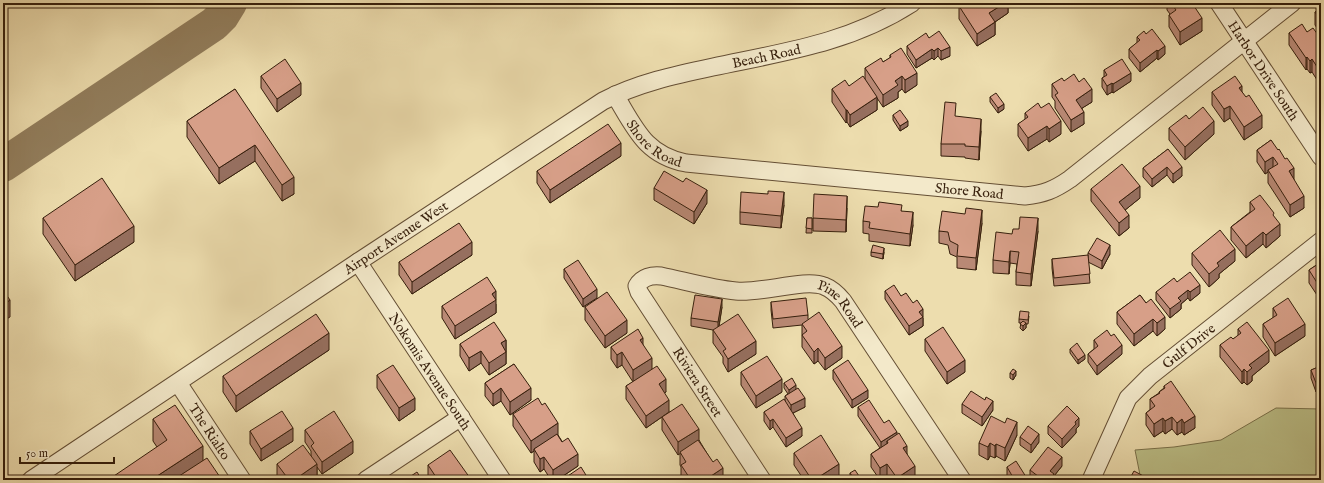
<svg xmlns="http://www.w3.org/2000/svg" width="1324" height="483" viewBox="0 0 1324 483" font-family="'IM FELL English',serif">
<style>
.green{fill:#bcc088;stroke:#79704a}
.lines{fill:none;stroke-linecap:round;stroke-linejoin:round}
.taxiway{stroke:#927e5d;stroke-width:34}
.minor-casing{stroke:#644e34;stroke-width:19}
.minor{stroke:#f3e9ca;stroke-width:17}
.wall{fill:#b98975;stroke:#361f0c}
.shaded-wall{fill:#966f5f;stroke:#361f0c}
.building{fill:#d79f88;stroke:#361f0c}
.labels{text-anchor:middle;stroke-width:3;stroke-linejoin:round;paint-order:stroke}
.street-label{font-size:14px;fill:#361f0c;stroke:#f3e9ca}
</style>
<rect width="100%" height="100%" fill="#edddae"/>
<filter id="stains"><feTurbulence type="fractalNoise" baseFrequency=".005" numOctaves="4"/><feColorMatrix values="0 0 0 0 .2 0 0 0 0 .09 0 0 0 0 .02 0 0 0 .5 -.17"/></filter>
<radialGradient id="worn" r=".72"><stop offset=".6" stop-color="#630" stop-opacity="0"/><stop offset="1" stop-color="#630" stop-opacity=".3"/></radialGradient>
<!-- green -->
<path class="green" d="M1276 408 1321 409V480H1141L1135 450 1174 447 1221 440Z"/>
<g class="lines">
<!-- taxiway -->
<path class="taxiway" d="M3 165 214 24 222 16 230 3"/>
<defs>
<g id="minor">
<path id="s1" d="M1219 3 1321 157"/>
<path id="s2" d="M615 95C635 128 645 155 686 163L1025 196C1044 194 1054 190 1070 179L1292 3"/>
<path id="s3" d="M358 262 502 480"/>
<path id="s4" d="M178 383 242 480"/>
<path id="s5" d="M31 480 358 262 603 101C638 83 675 75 713 67 784 52 850 43 912 3"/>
<path d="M366 480 461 417"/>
<path id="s6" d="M762 480 639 292 637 286C642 277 652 275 661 276 685 281 713 289 736 291 761 294 805 278 824 286 832 289 838 295 843 301L962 480"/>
<path id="s7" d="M1091 480 1128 398 1150 376 1321 241"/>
</g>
</defs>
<!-- minor casing -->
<use href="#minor" class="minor-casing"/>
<!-- minor -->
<use href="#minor" class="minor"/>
</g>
<!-- wall -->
<path class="wall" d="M1008 3V13L995 22V35L977 46 959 19V6Z
M1167 3H1192L1202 31 1180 45 1169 27V15L1170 14 1167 10Z
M1321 8V34L1315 25V12Z
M1307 32 1321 39V81L1319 83 1312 72 1310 73 1307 69 1306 70 1289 45V33Z
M1137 37 1165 54 1158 60 1157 58 1140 72 1129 58V49L1137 43Z
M929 38 950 56 941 60 938 56 934 60 932 58 916 68 907 54V46Z
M890 55 917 85 905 93 902 89 898 92V98L883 107 877 98V110L850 127 847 122 846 123 832 102V89L849 86 865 80V68L883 62 890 58Z
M1104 70 1131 81 1113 93 1112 92 1107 95 1102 87V78L1104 77Z
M261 76 301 95 277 112 261 88Z
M1064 81 1092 102 1082 108 1084 124 1071 132 1055 108V101L1052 97V84Z
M235 89 294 194 282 201 255 161 219 184 187 137V121Z
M1212 92H1242L1262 128 1244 140 1230 118 1224 122 1212 105Z
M990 97 1004 109 998 113 990 102Z
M1025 113 1061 134 1049 142 1047 139 1028 151 1018 136V124L1025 120Z
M893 115 908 126 900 131 893 120Z
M956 117 981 131 979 160 965 158V157L941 156V144Z
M1169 128 1214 134 1185 160 1169 140Z
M1271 140 1304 208 1290 217 1268 183V172L1265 174 1257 162V150Z
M1168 149 1182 176 1173 183 1167 175 1152 187 1143 177V168Z
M621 156 550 203 537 183V171Z
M683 182 707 203 694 224 654 200V188Z
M1091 189 1140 198 1125 210 1129 228 1119 236 1091 201Z
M768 194 784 205 781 228 740 224V212Z
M1250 202 1274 217 1280 236 1266 248 1263 244 1246 258 1231 240V227L1250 212Z
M847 208 846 232 813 231V218Z
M902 211 913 225 910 246 869 241V234L863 233V221Z
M43 218 134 242 75 281 43 234Z
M807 218H812V233H806Z
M982 223 976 270 957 268V257L950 254 948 245 939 243V231Z
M1019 229 1038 231 1031 286 1016 285V272L1017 264 1010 263 1009 274 993 273V260L1012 234Z
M871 252H884L883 259 871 256Z
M1088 253 1110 254 1102 269 1088 262 1090 283 1054 286 1052 268V259L1088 258Z
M1192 253 1235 261 1219 274V278L1209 287 1192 265Z
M472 255 412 294 399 275V262Z
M1321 262V301L1309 283V270Z
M564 269 597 298 583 307 564 278Z
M1177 282 1200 293 1190 301 1188 298 1181 304V309L1170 318 1156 300V292Z
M885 291 901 296 923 318V326L909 335 885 299Z
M1140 295 1165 329 1157 336 1153 331 1134 346 1117 324V312Z
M771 302 808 315V319L842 358 825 370 818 361 814 364 802 347V325L773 328 771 310Z
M496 304V313L455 339 442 318V306Z
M585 307 627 333 605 348 585 320Z
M722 307 719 327 756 354 728 372 723 363V357L713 343V330L691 326V318Z
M1273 308 1305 336 1275 356 1263 337V324L1273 318Z
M1029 316 1028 324H1026V328L1023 331 1020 328 1021 323H1019V319Z
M1238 329 1269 362 1252 376V381L1247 385 1244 382 1242 384 1220 357V345L1233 339 1238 336Z
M925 339 965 372 947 384 925 351Z
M506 340V364L489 375 481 363 469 371 460 356V344Z
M1094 340 1122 354 1097 375 1088 362V354L1094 349Z
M643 345 652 369 666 392 664 393 669 412 699 440 723 480H683L681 478V467L680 465V453L678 455 662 430V417L646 428 626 399V386L633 382 622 365 617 368 611 359V347Z
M1070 349 1085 359 1078 364 1070 353Z
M329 350 236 412 223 392V376Z
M514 364 531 400 510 415 501 401 493 406 485 396V383Z
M1321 366V390L1316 392 1311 378V370Z
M833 370 868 398 852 408 833 379Z
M741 372 782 392 756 408 741 385Z
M1010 373 1016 375 1013 380 1010 378Z
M377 375 415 410 399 421 377 388Z
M784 383 796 389 805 407 793 413 802 436 786 447 773 427 770 430 764 421V412L785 401V396L788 394 784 388Z
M1164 386 1195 428 1184 435 1182 432 1177 435 1172 429 1165 434 1163 431 1154 437 1146 425V413L1150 410V399L1159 393V392L1164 388Z
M962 404 993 410 982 426 962 413Z
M858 407 884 423 897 434 907 454 915 479 913 480H890L887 476 880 480 871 467V454L880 448 858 416Z
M513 414 558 435 578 466 557 480H551L544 469 540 472 534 462V451L531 453 513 426Z
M153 419 203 461 157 447 153 441Z
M1048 426H1079L1076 429V433L1062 448 1048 434Z
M305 430 353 453 322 474 317 467V476L312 480H280L277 476V464L311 456V451L305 442Z
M250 431 293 441 261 461 250 444Z
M1017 435 1005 461 996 456 995 458 990 456 988 460 979 455V443Z
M1020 437 1039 442 1031 453 1020 445Z
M794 453 839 476 834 480H804L794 465Z
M428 465 470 480H429L428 478Z
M1062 466 1054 476V480H1032L1030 478V470Z
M1007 467 1028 480H1007Z
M850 473 859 480H852L850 478Z"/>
<!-- shaded-wall -->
<path class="shaded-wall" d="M1005 3H1008V13L989 26V13Z
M1202 18V31L1180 45V32Z
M995 22V35L977 46V34Z
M1165 46V54L1158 60V51Z
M950 47V56L941 60V51Z
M938 48V56L934 60V51Z
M932 49V58L916 68V60Z
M1157 50V58L1140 72V63Z
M1307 57V69L1306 70V58Z
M1312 59V72L1310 73V61Z
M1321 69V81L1319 83V70Z
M917 73V85L905 93V80Z
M1131 73V81L1113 93V84Z
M902 76V89L898 92V98L883 107V95L895 81Z
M301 83V95L277 112V99Z
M1112 83V92L1107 95V86Z
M1242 86V98L1239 88Z
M1092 89V102L1076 112V100Z
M877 97V110L850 127V115Z
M1004 104V109L998 113V108Z
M1230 106V118L1224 122V109Z
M846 110H847V122L846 123Z
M1084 112V124L1071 132V120Z
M1262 115V128L1244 140V127Z
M981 119V131L979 160V147Z
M908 121V126L900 131V126Z
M1061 121V134L1049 142V129Z
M1214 121V134L1185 160V147Z
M1047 126V139L1028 151V138Z
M621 143V156L550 203V190Z
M255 145V161L219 184V168Z
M1273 157V169L1268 170V172L1265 174V162Z
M1167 167V175L1152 187V179Z
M1182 167V176L1173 183V174Z
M1294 168V180L1289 171Z
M294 177V194L282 201V185Z
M1140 186V198L1119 215V202Z
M707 190V203L694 224V212Z
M784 192V205L781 228V216Z
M847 196V208L846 232V220Z
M1304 196V208L1290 217V205Z
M982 210V223L976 270V258Z
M913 212V225L910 246V234Z
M1129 215V228L1119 236V223Z
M1038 218V231L1031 286V274Z
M1280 224V236L1266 248V235Z
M134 226V242L75 281V265Z
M1263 232V244L1246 258V246Z
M472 242V255L412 294V282Z
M1110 245V254L1102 269V261Z
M884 248V252L883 259V254Z
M1235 249V261L1219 274V278L1209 287V274L1217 263Z
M1010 251V263L1009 274V262Z
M1200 285V293L1190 301V292Z
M597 289V298L583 307V299Z
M1188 290V298L1181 304V309L1170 318V309L1178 298Z
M496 291V313L455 339V326L492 294Z
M722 299V307L718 331V322Z
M10 300V317L3 321V305Z
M923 309V326L909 335V326L919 312Z
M1165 317V329L1157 336V323Z
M1153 319V331L1134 346V334Z
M627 320V333L605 348V336Z
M1026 323V328L1023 331V326Z
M1305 324V336L1275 356V343Z
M329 333V350L236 412V396Z
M643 338V350L640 340Z
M506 340V364L489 375V363L501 343Z
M756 341V354L728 372V359Z
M1122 345V354L1097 375V366Z
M842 346V358L825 370V358Z
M818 348V361L814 364V352Z
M1269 350V362L1252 376V381L1247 385V372L1249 365Z
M481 351V363L469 371V358Z
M622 352V365L617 368V355Z
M1085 355V359L1078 364V360Z
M652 358V370L633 382V370Z
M965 360V372L947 384V372Z
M1244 369V382L1242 384V372Z
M1016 371V375L1013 380V375Z
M666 379V392L659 396V384Z
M782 379V392L756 408V396Z
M1321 381V390L1316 392V383Z
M796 385V390L789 395V390Z
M501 388V401L493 406V394Z
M531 388V400L510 415V402Z
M868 390V398L852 408V400Z
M415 398V410L399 421V408Z
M805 398V407L791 414V405Z
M669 400V412L646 428V416Z
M993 401V410L982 426V417Z
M1195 416V428L1184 435V423Z
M1172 417V429L1165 434V421Z
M1079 418V426L1076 429V433L1062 448V439L1075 422Z
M1163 418V431L1154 437V424Z
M773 419V427L770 430V421Z
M1182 419V432L1177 435V423Z
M1017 422V435L1005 461V448Z
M558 423V436L534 449V451L531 453V441Z
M293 428V441L261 461V449Z
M802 428V436L786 447V438Z
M699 429V441L678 455V442Z
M897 432V440L888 443 887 441V447L881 451V442Z
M1039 434V442L1031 453V445Z
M353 441V453L322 474V462Z
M990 443V456L988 460V447Z
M996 444V456L995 458V446Z
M203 446V468L185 480H151Z
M907 446V458L903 448Z
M578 454V466L557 480H553V470Z
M544 457V469L540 472V459Z
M1062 457V466L1054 476V480H1049L1050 471Z
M317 464V476L312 480H294Z
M839 464V476L834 480H814Z
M887 464V476L880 480V468Z
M915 466V479L913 480H897V478Z
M723 468V480H705Z
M443 476V480H438Z
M859 476V480H854V479Z"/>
<!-- building -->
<path class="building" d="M965 3H1005L989 13 995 22 977 34 959 6Z
M1171 3H1192L1202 18 1180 32 1169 15 1176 10Z
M1321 8V22L1315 12Z
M1302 24 1307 32 1313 28 1321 39V69L1319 70 1312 59 1310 61 1307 57 1306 58 1289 33Z
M1152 29 1165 46 1158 51 1157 50 1140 63 1129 49 1140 40 1137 37 1144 31 1146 34Z
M939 31 950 47 941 51 938 48 934 51 932 49 916 60 907 46 926 33 929 38Z
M901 48 917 73 905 80 902 76 895 81 898 85 883 95 865 68 881 58 883 62 891 57 890 55Z
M285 59 301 83 277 99 261 76Z
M1122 59 1131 73 1113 84 1112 83 1107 86 1102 78 1107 75 1104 70Z
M1074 74 1079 82 1084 78 1092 89 1076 100 1084 112 1071 120 1055 95 1058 93 1052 84 1062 78 1064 81Z
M863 76 877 97 850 115 847 110H846L832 89 845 80 849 86Z
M1235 76 1242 86 1239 88 1246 97 1249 95 1262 115 1244 127 1230 106 1224 109 1212 92Z
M235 89 294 177 282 185 255 145 219 168 187 121Z
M996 93 1004 104 998 108 990 97Z
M945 102 956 103 955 116 981 119 979 147 965 146V144H941Z
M1038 103 1041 108 1049 103 1061 121 1049 129 1047 126 1028 138 1018 124 1028 117 1025 113Z
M1203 107 1214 121 1185 147 1169 128 1186 115 1189 119Z
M900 110 908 121 900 126 893 115Z
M608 124 621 143 550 190 537 171Z
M1271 140 1278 150 1279 149 1285 159 1287 158 1294 168 1289 171 1304 196 1290 205 1268 170 1278 164 1273 157 1265 162 1257 150Z
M1168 149 1182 167 1173 174 1167 167 1152 179 1143 168Z
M1122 164 1140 186 1119 202 1129 215 1119 223 1091 189Z
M664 171 683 182 686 178 707 190 694 212 654 188Z
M102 178 134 226 75 265 43 218Z
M768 191 784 192 781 216 740 212 741 192 768 194Z
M814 194 847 196 846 220 813 218Z
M1260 195 1274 213 1273 215 1280 224 1266 235 1263 232 1246 246 1231 227 1255 209 1250 202Z
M879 202 902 205 901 211 913 212 910 234 869 228 870 222 863 221 865 206 878 207Z
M966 208 982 210 976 258 957 256 958 245 950 241 948 232 939 231 942 211 965 214Z
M1020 217 1038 218 1031 274 1016 272 1019 252 1010 251 1009 262 993 260 996 232 1012 234 1013 229H1019Z
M807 218H812V229L806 228Z
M459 223 472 242 412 282 399 262Z
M1220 230 1235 249 1217 263 1219 266 1209 274 1192 253Z
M1097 238 1110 245 1102 261 1088 253Z
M873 245 884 248 883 254 871 252Z
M1088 255 1090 274 1054 278 1052 259Z
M578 260 597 289 583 299 564 269Z
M1321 262V289L1309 270Z
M1190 272 1200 285 1190 292 1188 290 1178 298 1181 301 1170 309 1156 292 1174 278 1177 282Z
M487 277 496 291 492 294 496 300 455 326 442 306Z
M894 285 901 296 906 293 913 303 917 300 923 309 919 312 923 317 909 326 885 291Z
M3 290 10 300 3 305Z
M607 292 627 320 605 336 585 307Z
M695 295 722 299 718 322 691 318Z
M1140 295 1146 303 1151 299 1165 317 1157 323 1153 319 1134 334 1117 312Z
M806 298 808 315 773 319 771 302Z
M1288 298 1305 324 1275 343 1263 324 1277 315 1273 308Z
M1020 311 1029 312 1028 320 1019 319Z
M819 312 842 346 825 358 818 348 814 352 802 335 807 331 802 324Z
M316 314 329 333 236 396 223 376Z
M738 314 756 341 728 359 723 351 726 349 713 330Z
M1023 321 1026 323 1023 326 1020 324Z
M494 322 506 340 501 343 506 352 489 363 481 351 469 358 460 344Z
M1247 322 1269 350 1249 365 1252 368 1247 372 1244 369 1242 372 1220 345 1231 337 1233 339 1241 333 1238 329Z
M943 327 965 360 947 372 925 339Z
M638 329 643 338 640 340 652 358 633 370 622 352 617 355 611 347Z
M1107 330 1111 336 1114 334 1122 345 1097 366 1088 354 1098 346 1094 340Z
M1077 343 1085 355 1078 360 1070 349Z
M767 356 782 379 756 396 741 372Z
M848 360 868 390 852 400 833 370Z
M514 364 531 388 510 402 501 388 493 394 485 383Z
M393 365 415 398 399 408 377 375Z
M657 366 666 379 659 384 669 400 646 416 626 386Z
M1321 366V381L1316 383 1311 370Z
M1013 369 1016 371 1013 375 1010 373Z
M792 378 796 385 789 390 784 383Z
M1171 381 1195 416 1184 423 1182 419 1177 423 1172 417 1165 421 1163 418 1154 424 1146 413 1155 406 1150 399 1160 393 1159 392 1165 388 1164 386Z
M798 388 805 398 791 405 785 396Z
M971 391 985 400 986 397 993 401 982 417 962 404Z
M538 398 542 405 545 403 558 423 531 441 513 414Z
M784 399 802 428 786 438 773 419 770 421 764 412Z
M869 400 884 423 889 420 897 432 881 442 858 407Z
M682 404 699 429 678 442 662 417Z
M175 405 203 446 151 480H108L167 440 153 419Z
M1067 406 1079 418 1075 422 1076 424 1062 439 1048 426Z
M282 411 293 428 261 449 250 431Z
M334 411 353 441 322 462 311 446 314 443 305 430Z
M991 416 1005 423 1007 418 1017 422 1005 448 996 444 995 446 990 443 988 447 979 443Z
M1028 426 1039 434 1031 445 1020 437Z
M899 433 907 446 903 448 915 466 897 478 887 464 880 468 871 454 888 443 887 441Z
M557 434 562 442 568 438 578 454 553 470 544 457 540 459 534 449Z
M821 435 839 464 814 480H812L794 453Z
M698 440 713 462 717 459 723 468 705 480H698L696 477 692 480H691L681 465 686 462 680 452Z
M303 445 317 464 294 480H289L277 464Z
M1048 447 1062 457 1050 471 1054 474 1049 480H1043L1030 470Z
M450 450 470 478 467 480H446L443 476 438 480 428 465Z
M207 458 222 480H173Z
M1016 461 1028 480H1012L1014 479 1007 467Z
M581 467 589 480H562Z
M855 470 859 476 854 479 850 473Z
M1134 471 1151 480H1129Z
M417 472 422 480H405Z
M720 478 722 480H717Z"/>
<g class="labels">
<!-- street labels -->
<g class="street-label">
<text dy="5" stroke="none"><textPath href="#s5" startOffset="856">Beach Road</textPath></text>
<text dy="5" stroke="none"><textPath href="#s1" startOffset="81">Harbor Drive South</textPath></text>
<text dy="5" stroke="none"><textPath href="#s2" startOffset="64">Shore Road</textPath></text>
<text dy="5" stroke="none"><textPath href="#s2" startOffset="387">Shore Road</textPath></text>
<text dy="5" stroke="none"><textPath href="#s5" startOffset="438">Airport Avenue West</textPath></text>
<text dy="5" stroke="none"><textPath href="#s6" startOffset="448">Pine Road</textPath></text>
<text dy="5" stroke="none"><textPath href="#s7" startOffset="170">Gulf Drive</textPath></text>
<text dy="5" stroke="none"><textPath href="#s3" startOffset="131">Nokomis Avenue South</textPath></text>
<text transform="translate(698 382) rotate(57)" y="5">Riviera Street</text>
<text dy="5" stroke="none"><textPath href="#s4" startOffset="58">The Rialto</textPath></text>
</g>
</g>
<!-- margin -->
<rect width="1324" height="483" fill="none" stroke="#edddae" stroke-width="16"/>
<rect x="4" y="4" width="1316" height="475" fill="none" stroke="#361f0c" stroke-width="2"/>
<rect x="8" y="8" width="1308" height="467" fill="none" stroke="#361f0c"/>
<!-- scale -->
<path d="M20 457v6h94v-6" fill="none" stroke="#361f0c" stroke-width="2"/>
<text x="26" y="457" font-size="12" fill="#361f0c" stroke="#f3e9ca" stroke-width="3" paint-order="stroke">50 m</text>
<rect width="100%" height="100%" filter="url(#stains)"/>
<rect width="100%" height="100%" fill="url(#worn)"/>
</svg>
